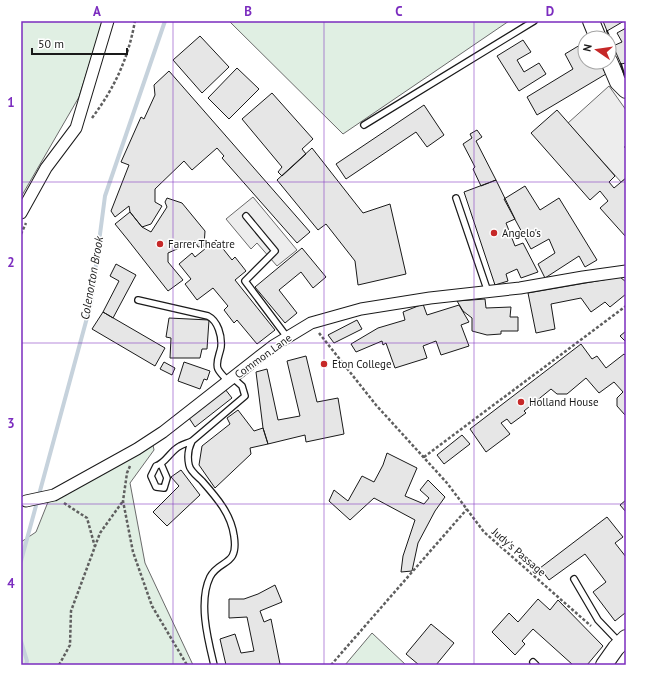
<svg xmlns="http://www.w3.org/2000/svg" width="647" height="686" viewBox="0 0 647 686" font-family="'PT Sans',sans-serif">
<style>
.green{fill:#e0efe3;stroke:#6a6a6a}
.parking{fill:#ededed;stroke:#6a6a6a}
.lines{fill:none;stroke-linecap:round;stroke-linejoin:round}
.stream{stroke:#c6d2dc;stroke-width:4}
.building{fill:#e6e6e6;stroke:#1a1a1a}
.lane-casing{stroke:#1a1a1a;stroke-width:8}
.street-casing{stroke:#1a1a1a;stroke-width:13}
.secondary-casing{stroke:#1a1a1a;stroke-width:18}
.path{stroke:#5f5f5f;stroke-width:2.5;stroke-dasharray:3 2;stroke-linecap:butt}
.lane{stroke:#fff;stroke-width:5.5}
.street{stroke:#fff;stroke-width:11}
.secondary{stroke:#fff;stroke-width:16}
.wall{stroke:#1a1a1a;stroke-width:2}
.grid{fill:none;stroke:#7b2cbf;stroke-width:1;stroke-opacity:0.55}
.poi-dot{fill:#c62828;stroke:#fff;stroke-width:1.5}
.labels{text-anchor:middle;stroke-width:3;stroke-linejoin:round;paint-order:stroke}
.poi-label{font-size:11px;fill:#1a1a1a;stroke:#fff;text-anchor:start}
.street-label{font-size:11px;fill:#1a1a1a;stroke:#fff}
.water-label{font-size:12px;font-style:italic;fill:#1a1a1a;stroke:#fff}
.neatline{fill:none;stroke:#7b2cbf;stroke-width:1.5}
.grid-label{font-size:13px;text-anchor:middle;font-weight:bold;fill:#7b2cbf}
</style>
<rect width="100%" height="100%" fill="#fff"/>
<!-- green -->
<path class="green" d="M21 21H103L79 97 21 197Z
M229 21H509L343 134Z
M153 445 154 450 130 483 145 563 193 665H21V542L36 532 48 502Z
M372 633 406 665H345Z"/>
<!-- parking -->
<path class="parking" d="M609 86 626 110V145L624 147 626 149V178L621 182 568 123Z
M253 197 297 250 277 266 257 243 251 249 226 219Z"/>
<g class="lines">
<!-- stream -->
<path class="stream" d="M21 561 91 303 105 196 165 21
M21 641 27 661 26 665"/>
</g>
<!-- building -->
<path class="building" d="M603 21H624L607 31Z
M626 28V63L621 64 613 46 622 42 617 33Z
M200 36 229 67 202 93 173 60Z
M523 40 531 52 517 60 524 72 539 63 546 74 519 91 497 56Z
M585 42V62H599L606 74 537 115 527 97 573 69 565 54Z
M237 68 259 89 229 119 208 98Z
M169 71 310 232 297 243 222 158 224 156 217 148 192 170 184 161 155 189V202L162 206 151 224 142 227 130 212 129 206 115 217 111 211 129 165 121 162 141 117 144 119 155 95 154 85Z
M272 93 313 139 302 149 306 154 282 176 278 172 282 167 242 119Z
M424 105 444 135 427 147 416 132 346 179 336 164Z
M557 110 615 176 609 182 614 188 626 178V237L600 208 608 201 600 191 590 200 531 133Z
M477 130 482 137 476 141 496 180 481 186 473 169 475 167 463 144 472 138 470 134Z
M312 148 363 213 390 204 406 274 358 285 355 261 326 224 318 230 277 180Z
M496 180 515 219 506 223 515 246 523 243 538 272 521 278 517 269 506 274 508 281 495 285 464 192Z
M525 186 540 210 559 198 597 260 585 267 579 256 545 278 538 264 555 253 549 239 531 249 504 199Z
M167 198 182 203 205 231 204 246 198 247 195 241 168 253V262L183 280 168 291 128 240 115 224 130 212 142 227 151 232 167 207 165 202Z
M216 240 232 260 235 257 246 271 235 280 275 330 257 344 237 320 234 323 224 310 228 306 213 288 197 300 185 284 191 279 179 264 192 253 195 257Z
M302 248 326 277 313 288 301 272 279 290 297 313 285 323 255 287Z
M116 264 136 275 113 318 103 312 119 281 110 276Z
M620 277 626 282V294L610 307 605 302 591 312 581 298 551 304 555 329 536 333 528 293Z
M485 299 486 308 511 307 510 317H518V331H501V334L487 335 472 331V318L463 311 457 301Z
M423 304 427 315 459 305 469 322 461 325 469 346 441 355 436 341 423 346 427 358 395 368 386 343 383 345 382 341 356 352 351 344 378 328 405 320 403 312Z
M103 312 165 348 155 366 92 329Z
M169 318 209 320 207 349H202L200 358H170L171 338 166 337Z
M357 320 362 329 334 343 328 335Z
M626 331V342L620 336Z
M581 344 592 359 597 356 606 368 624 354 626 356V414L625 415 617 406V398L623 392 614 382 599 393 586 378 567 394H557L551 389 524 411 526 413 511 424 507 419 501 423 510 434 486 452 470 429Z
M306 356 317 402 338 398 344 434 306 442 305 435 268 444 263 428 256 372 267 369 278 420 300 416 287 361Z
M164 362 175 368 172 375 160 369Z
M184 362 210 371 207 380 204 379 200 389 178 381Z
M225 389 232 398 195 427 189 418Z
M238 410 254 431 263 428 268 444 250 448 251 454 215 488 199 465 202 446 230 424 227 418Z
M462 435 470 444 444 464 437 455Z
M387 453 417 468 405 496 424 504 429 498 420 490 428 480 445 497 435 511 418 543 412 571 401 572 403 556 415 520 374 498 350 520 329 501 334 490 348 501 362 476 374 482 383 465Z
M181 470 200 495 167 526 153 512 179 486 171 477Z
M626 500V512L620 505Z
M607 517 623 537 615 543 626 557V615L625 613 615 621 593 592 606 582 585 554 549 580 540 568Z
M275 585 282 602 260 611 264 622 271 619 280 664 274 665H226L220 639 235 634 241 653 254 651 247 617 229 618V599H244L258 594Z
M538 599 550 610 558 600 603 646 587 665H573L533 629 522 641 525 644 515 655 492 632 509 613 518 622Z
M431 624 454 643 436 665H419L406 654Z"/>
<g class="lines">
<defs>
<path id="lane" d="M364 125 534 21
M456 198 488 292
M246 216 275 251 245 281 287 337
M138 300 208 316C218 321 222 336 221 347 220 354 215 362 218 369 220 373 225 378 228 381
M161 464 167 478 164 488 156 487 151 476 156 466C166 463 170 451 180 446 183 444 188 443 192 441
M574 579 598 620 619 642
M533 662 536 665
M214 665C208 640 198 602 210 577 219 559 239 567 234 536 231 514 217 498 202 481 198 477 190 471 189 465 187 456 188 449 192 441L245 396 242 386 233 378"/>
<path id="street" d="M21 213 46 168 76 128 108 21
M26 501 54 495 137 449 163 432 273 346 311 323 361 309 430 298 520 288 583 277 626 271"/>
<path id="secondary" d="M591 21 598 38
M609 61 618 82 626 90
M604 665 616 648 626 638"/>
</defs>
<!-- lane casing -->
<use href="#lane" class="lane-casing"/>
<!-- street casing -->
<use href="#street" class="street-casing"/>
<!-- secondary casing -->
<use href="#secondary" class="secondary-casing"/>
<!-- path -->
<path class="path" d="M92 118C115 87 128 59 135 21
M21 234 26 223
M319 333 376 405 447 483 484 532 591 626
M424 457 626 306
M130 466 127 473 123 501 133 552 152 606 187 665
M64 503 87 518 95 547
M59 665 70 645 71 611 100 533 123 501
M331 665 467 509"/>
<!-- lane -->
<use href="#lane" class="lane"/>
<!-- street -->
<use href="#street" class="street"/>
<!-- secondary -->
<use href="#secondary" class="secondary"/>
<!-- wall -->
<path class="wall" d="M607 31 613 46
M621 64 625 77"/>
</g>
<!-- grid -->
<path class="grid" d="M173 21V665M324 21V665M474 21V665M21 182H626M21 343H626M21 504H626"/>
<!-- markers -->
<g class="poi-dot">
<circle cx="494" cy="233" r="4"/>
<circle cx="160" cy="244" r="4"/>
<circle cx="324" cy="364" r="4"/>
<circle cx="521" cy="402" r="4"/>
</g>
<g class="labels">
<!-- poi labels -->
<g class="poi-label">
<text x="502" y="237">Angelo's</text>
<text x="168" y="248">Farrer Theatre</text>
<text x="332" y="368">Eton College</text>
<text x="529" y="406">Holland House</text>
</g>
<!-- street labels -->
<g class="street-label">
<text transform="translate(263 356) rotate(-36)" y="4">Common Lane</text>
<text transform="translate(519 552) rotate(41)" y="4">Judy's Passage</text>
</g>
<!-- water labels -->
<g class="water-label">
<text transform="translate(92 278) rotate(-80)" y="4">Colenorton Brook</text>
</g>
</g>
<!-- border -->
<rect width="647" height="686" fill="none" stroke="#ffffff" stroke-width="44"/>
<!-- north arrow -->
<g transform="translate(597 50) rotate(283)"><circle r="19" fill="#ffffff" stroke="#a3a3a3"/>
<path d="M0-3L7 15L0 10L-7 15Z" fill="#c62828"/>
<text y="-6" font-size="11" font-weight="bold" text-anchor="middle" fill="#1a1a1a">N</text>
</g>
<!-- scale -->
<path d="M32 48v6h95v-6" fill="none" stroke="#1a1a1a" stroke-width="2"/>
<text x="38" y="48" font-size="12" fill="#1a1a1a" stroke="#ffffff" stroke-width="3" paint-order="stroke">50 m</text>
<rect x="22" y="22" width="603" height="642" class="neatline"/>
<g class="grid-label">
<text x="97" y="16">A</text>
<text x="248" y="16">B</text>
<text x="399" y="16">C</text>
<text x="550" y="16">D</text>
<text x="11" y="107">1</text>
<text x="11" y="267">2</text>
<text x="11" y="428">3</text>
<text x="11" y="588">4</text>
</g>
</svg>
